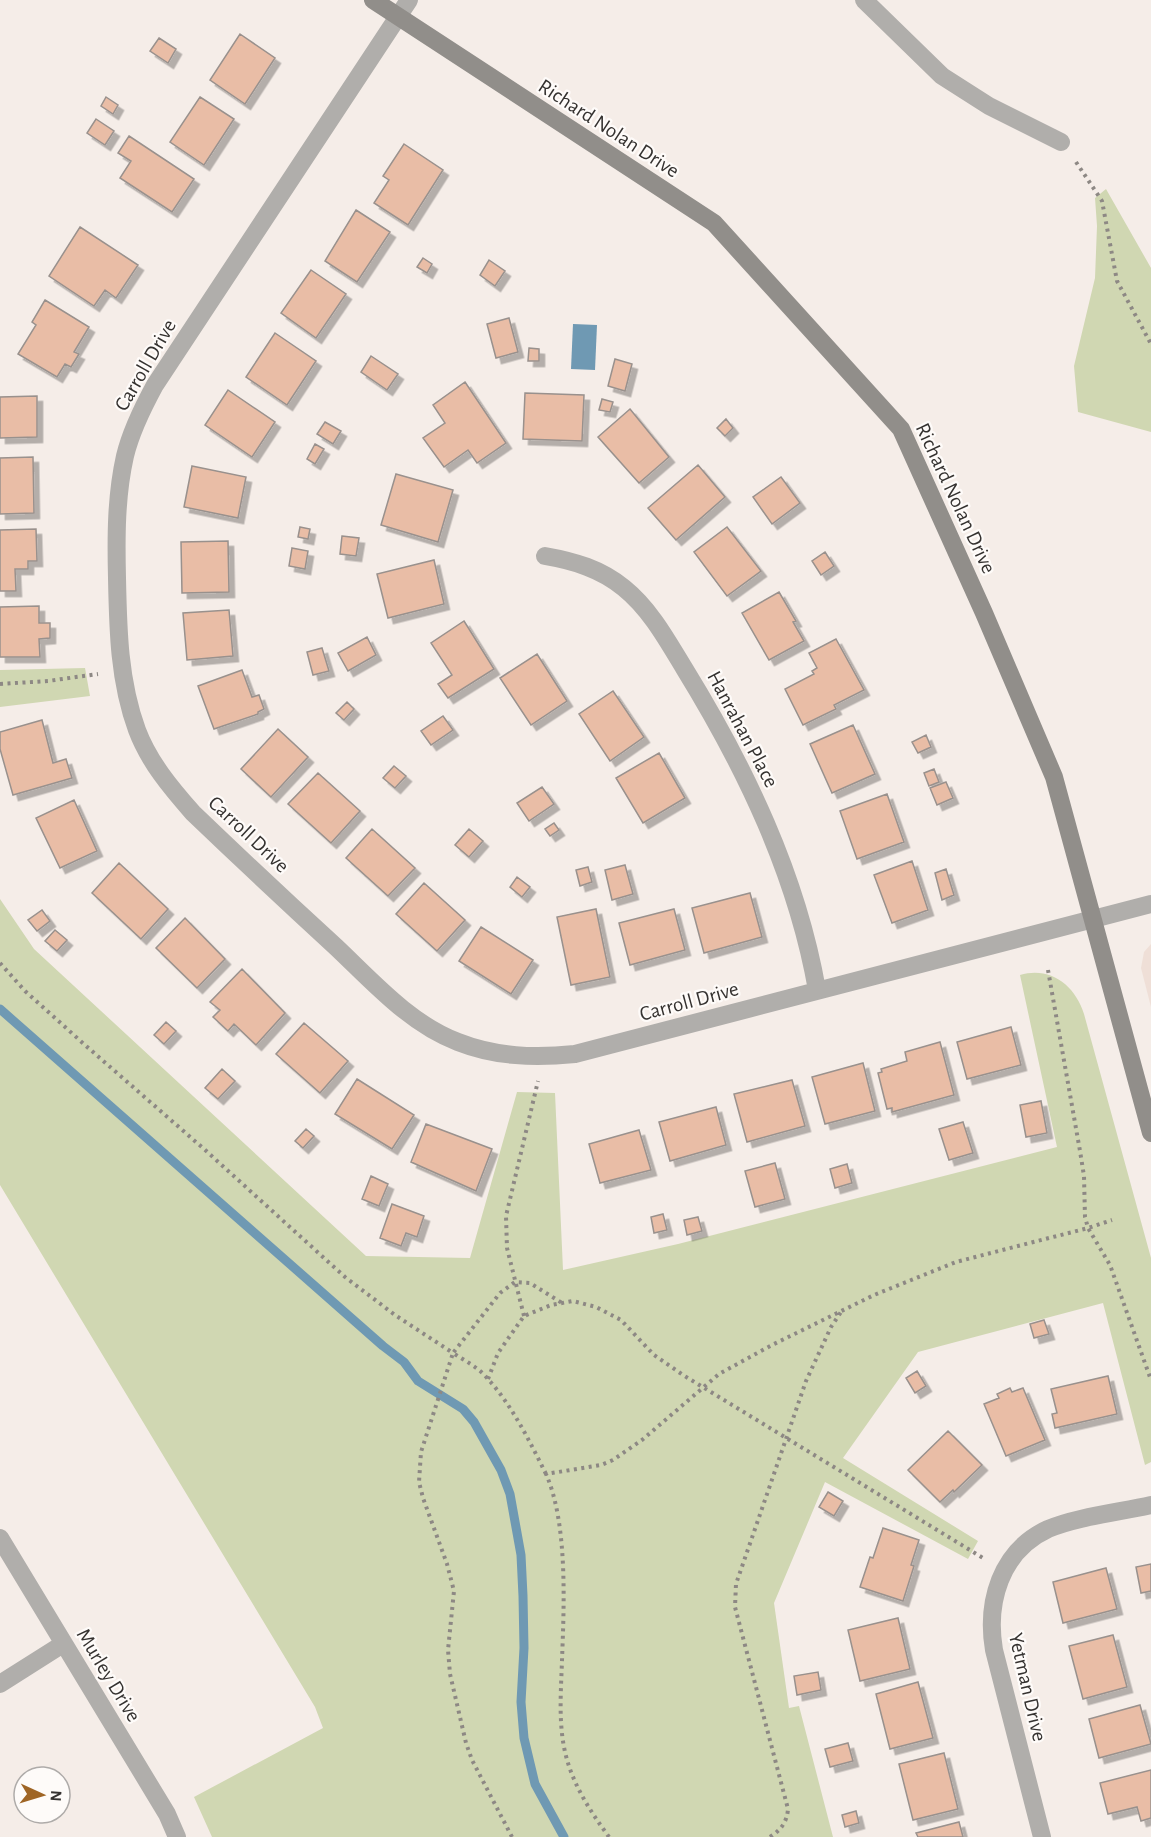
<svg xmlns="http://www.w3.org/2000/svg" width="1151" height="1837" viewBox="0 0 1151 1837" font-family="'Alegreya Sans',sans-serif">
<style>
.built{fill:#efdfd7}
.green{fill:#d0d7b2}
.water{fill:#6f99b3}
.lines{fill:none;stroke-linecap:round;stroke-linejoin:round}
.stream{stroke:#6f99b3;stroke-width:9}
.building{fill:#e9bda6;stroke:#99918d;stroke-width:1.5;filter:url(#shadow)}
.path{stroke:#8d8884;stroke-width:4;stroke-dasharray:3 4.5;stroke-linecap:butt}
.street{stroke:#b0aeab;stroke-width:18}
.secondary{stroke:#918e8a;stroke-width:18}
.labels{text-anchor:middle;stroke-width:4.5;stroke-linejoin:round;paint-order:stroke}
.street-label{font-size:21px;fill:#353230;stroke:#fefbf9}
</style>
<defs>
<filter id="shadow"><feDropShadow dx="5.5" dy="5.5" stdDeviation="0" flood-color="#0004"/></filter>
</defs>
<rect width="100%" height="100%" fill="#f5ede8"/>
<!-- built -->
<path class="built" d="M1151 944V1007L1141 968 1144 952Z"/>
<!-- green -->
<path class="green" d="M1106 189 1151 268V432L1078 412 1074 366 1095 278 1097 226 1095 198Z
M85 668 90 696 0 707V670Z
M0 899 34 949 366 1256 470 1258 517 1092 555 1093 563 1270 678 1244 1057 1147 1020 975C1050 966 1075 985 1084 1014L1151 1258V1462L1145 1465 1103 1303 918 1352 843 1458 978 1541 968 1559 825 1482 774 1603 789 1708 799 1706 833 1837H212L194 1797 323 1728 315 1707 0 1185Z"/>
<!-- water -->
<path class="water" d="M573 324 597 325 595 370 571 369Z"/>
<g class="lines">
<!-- stream -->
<path class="stream" d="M0 1009 383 1346 404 1362 418 1381 463 1409 474 1422 501 1470 510 1494 521 1555 523 1596 524 1648 521 1702 524 1738 535 1784 564 1837"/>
</g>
<!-- building -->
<path class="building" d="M240 34 275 58 245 104 210 80Z
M159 38 176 49 168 63 150 51Z
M106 97 118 105 113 114 101 106Z
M200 97 234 119 204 165 170 142Z
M96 119 114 131 105 145 87 133Z
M129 136 194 179 172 212 120 178 131 161 118 153Z
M404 144 443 170 408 225 374 203 389 180 383 176Z
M356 210 390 232 357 282 325 261Z
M80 227 138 265 116 298 105 290 94 306 49 276Z
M423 258 432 264 427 273 417 267Z
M489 260 505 271 495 286 480 275Z
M311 270 346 294 316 338 281 313Z
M45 300 89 327 74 352 79 354 71 367 65 364 57 377 18 354 36 325 32 322Z
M509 318 518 352 496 358 487 324Z
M275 333 316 361 287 405 246 377Z
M529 348 539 349V361H528Z
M371 356 398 374 387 390 361 372Z
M615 359 632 364 625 391 608 386Z
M465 382 506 443 477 463 468 450 444 467 423 438 445 423 433 405Z
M228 390 275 422 252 457 205 425Z
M525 393 584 395 582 441 523 439Z
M37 396V437L0 438V397Z
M602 399 613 402 610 412 599 410Z
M630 409 669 457 639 483 598 437Z
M726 419 733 428 725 436 717 428Z
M325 422 341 431 333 444 317 434Z
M315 444 324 449 315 464 307 459Z
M33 457 34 513 0 514V458Z
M698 465 725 497 676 540 648 508Z
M192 466 246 477 238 518 184 507Z
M396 474 453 490 438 542 381 525Z
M781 477 800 503 772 524 753 497Z
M300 527 310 529 308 539 298 537Z
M727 527 761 571 727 596 694 552Z
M36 529 37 561H28V569H15L16 591H0V530Z
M342 536 359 538 356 556 340 554Z
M228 541 229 592 182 593 181 542Z
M292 548 308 551 305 569 289 566Z
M825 552 834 566 821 575 812 561Z
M434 560 444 604 388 618 377 574Z
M779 592 796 621 793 622 804 641 769 660 742 613Z
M39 606V623H50V638L39 639 40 657H0V607Z
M229 610 233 656 187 660 183 613Z
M464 621 494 669 448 698 438 684 452 675 431 643Z
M367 637 376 655 348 671 338 653Z
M836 639 864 690 834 705 836 709 803 725 785 689 814 674 812 671 817 668 809 653Z
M322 648 329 671 313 675 307 652Z
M537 654 567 701 531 725 500 678Z
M242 670 252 697 259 695 264 709 258 712V714L214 729 198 686Z
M613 691 644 737 610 761 579 714Z
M347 702 354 709 344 720 336 713Z
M443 716 453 730 431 745 421 731Z
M42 720 53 763 66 759 72 778 13 795 0 749V732Z
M853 725 875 774 832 793 810 744Z
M278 729 308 757 271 797 241 769Z
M926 735 931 747 918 753 912 742Z
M659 753 685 798 643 823 616 778Z
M394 766 406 776 395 788 383 778Z
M934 769 939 782 929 786 924 773Z
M318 773 360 811 331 843 288 804Z
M946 782 953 798 937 805 930 788Z
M542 787 554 804 529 821 517 803Z
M887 794 904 842 857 859 840 811Z
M74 800 97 851 60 868 36 818Z
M554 823 559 830 550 836 545 829Z
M372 829 415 868 388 896 346 858Z
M469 829 483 841 469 857 455 845Z
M912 861 928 910 892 923 874 875Z
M119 863 168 909 141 939 92 893Z
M625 865 633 894 612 900 605 870Z
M588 867 592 882 580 886 576 870Z
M946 869 954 895 942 900 935 873Z
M517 877 530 887 522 897 510 887Z
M424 883 465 920 437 951 396 914Z
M750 893 762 937 704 953 692 908Z
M596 909 610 977 571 985 557 917Z
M674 909 685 950 630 965 619 923Z
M42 910 50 921 37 931 28 920Z
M185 918 225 959 197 988 156 948Z
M481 927 533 960 511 994 459 961Z
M55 930 67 940 57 951 45 941Z
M242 969 285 1013 256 1045 234 1024 228 1031 213 1017 220 1010 210 1002Z
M166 1022 176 1031 164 1044 154 1035Z
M304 1023 348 1061 320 1093 276 1054Z
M1011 1027 1021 1065 967 1079 957 1042Z
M940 1042 954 1095 892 1112V1108L887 1109 878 1073 882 1072 881 1069 907 1061 905 1052Z
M863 1063 875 1111 825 1124 812 1077Z
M222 1069 235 1081 218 1099 205 1088Z
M357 1079 414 1115 392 1149 335 1114Z
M792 1080 805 1126 747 1142 734 1094Z
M1041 1101 1047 1133 1026 1137 1020 1105Z
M716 1107 726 1145 670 1161 659 1122Z
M963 1122 973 1153 949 1160 939 1129Z
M426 1124 492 1149 476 1191 411 1162Z
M306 1129 314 1136 303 1148 295 1141Z
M639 1130 651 1170 600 1183 589 1144Z
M775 1163 785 1199 755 1207 745 1171Z
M847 1164 852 1183 835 1188 830 1169Z
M371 1176 388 1184 379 1206 362 1199Z
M392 1204 424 1216 417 1237 406 1233 401 1246 380 1238Z
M663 1214 667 1230 654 1233 651 1217Z
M698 1217 702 1231 687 1235 684 1220Z
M1044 1320 1049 1334 1034 1338 1030 1324Z
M917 1371 926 1386 915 1393 906 1378Z
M1108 1376 1117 1414 1055 1428 1052 1414 1057 1413 1051 1389Z
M1010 1388 1012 1392 1023 1388 1045 1440 1006 1456 984 1404 999 1398 997 1394Z
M948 1431 982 1465 954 1492 953 1490 940 1502 908 1470Z
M828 1492 843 1501 834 1516 819 1507Z
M883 1528 919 1540 911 1565 914 1566 903 1601 860 1587 870 1557 873 1558Z
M1151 1564V1591L1141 1593 1136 1567Z
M1106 1568 1117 1609 1063 1623 1053 1582Z
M898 1618 910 1669 860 1681 848 1630Z
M1113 1635 1127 1687 1083 1699 1069 1646Z
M818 1672 821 1690 797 1695 794 1676Z
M918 1682 933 1738 890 1749 876 1694Z
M1140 1705 1151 1744 1099 1758 1089 1719Z
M848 1743 853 1761 830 1767 825 1749Z
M944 1753 958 1809 913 1820 899 1764Z
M1151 1770V1818L1141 1821 1137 1807 1108 1814 1100 1783Z
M856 1811 859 1823 845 1827 842 1815Z
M959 1822 963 1837H918L916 1833Z"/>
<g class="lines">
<!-- path -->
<path class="path" d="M1076 162 1102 201 1117 281 1151 344
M0 684 48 681 98 674
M0 963 25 991 85 1045 204 1149 345 1277 395 1315 453 1353 500 1293 515 1282 530 1283 562 1303
M1048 970 1080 1151 1084 1176 1085 1217 1088 1228 1110 1265 1151 1380
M524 1316 507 1248 506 1216 538 1081
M488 1379 498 1353 524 1316 551 1305 573 1301 596 1307 621 1320 654 1355 683 1375 983 1558
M512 1837 472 1760 466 1743 450 1674 448 1650 454 1591 447 1564 423 1498 419 1482 421 1452 453 1353C465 1361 478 1367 487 1378 512 1405 530 1442 546 1474
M609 1837C591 1812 574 1787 566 1756 558 1725 561 1692 562 1660 564 1606 568 1524 546 1474L601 1465 613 1460 642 1440 719 1374 772 1345 874 1295 956 1262 1088 1228 1112 1220
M770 1837C781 1830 787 1822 788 1809L735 1607 736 1584 806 1381 831 1327 841 1312"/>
<!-- street -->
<path class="street" d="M409 0 155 385C143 407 131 431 125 456 116 496 116 537 117 578 118 630 119 681 137 730 149 762 171 788 193 813 240 858 288 903 336 947 373 982 410 1024 458 1042 496 1057 535 1058 575 1054L1151 904
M864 0 942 76 989 106 1061 142
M545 556C574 561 601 569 624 588 650 609 667 640 684 668 745 767 797 875 817 990
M0 1538 167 1814 177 1837
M0 1684 63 1644
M1042 1837 994 1650C986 1603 1000 1551 1048 1529 1076 1517 1120 1512 1151 1505"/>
<!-- secondary -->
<path class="secondary" d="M373 0 714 223 901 429 984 613 1054 777 1151 1133"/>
</g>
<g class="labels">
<!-- street labels -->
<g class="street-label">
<text transform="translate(609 128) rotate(33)" y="7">Richard Nolan Drive</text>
<text transform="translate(145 365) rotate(-60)" y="7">Carroll Drive</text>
<text transform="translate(956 498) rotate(65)" y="7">Richard Nolan Drive</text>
<text transform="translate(743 729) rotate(62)" y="7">Hanrahan Place</text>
<text transform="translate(249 834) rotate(43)" y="7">Carroll Drive</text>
<text transform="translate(689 1001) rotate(-15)" y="7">Carroll Drive</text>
<text transform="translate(109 1675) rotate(59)" y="7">Murley Drive</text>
<text transform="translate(1028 1687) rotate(77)" y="7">Yetman Drive</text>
</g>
</g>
<!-- north arrow -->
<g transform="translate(42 1795) rotate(94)"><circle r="28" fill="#fefbf9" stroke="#aeaba9" stroke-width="1.5"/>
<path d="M0-4.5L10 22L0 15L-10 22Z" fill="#9f6525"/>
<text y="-9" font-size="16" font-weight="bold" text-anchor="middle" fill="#353230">N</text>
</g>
</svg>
